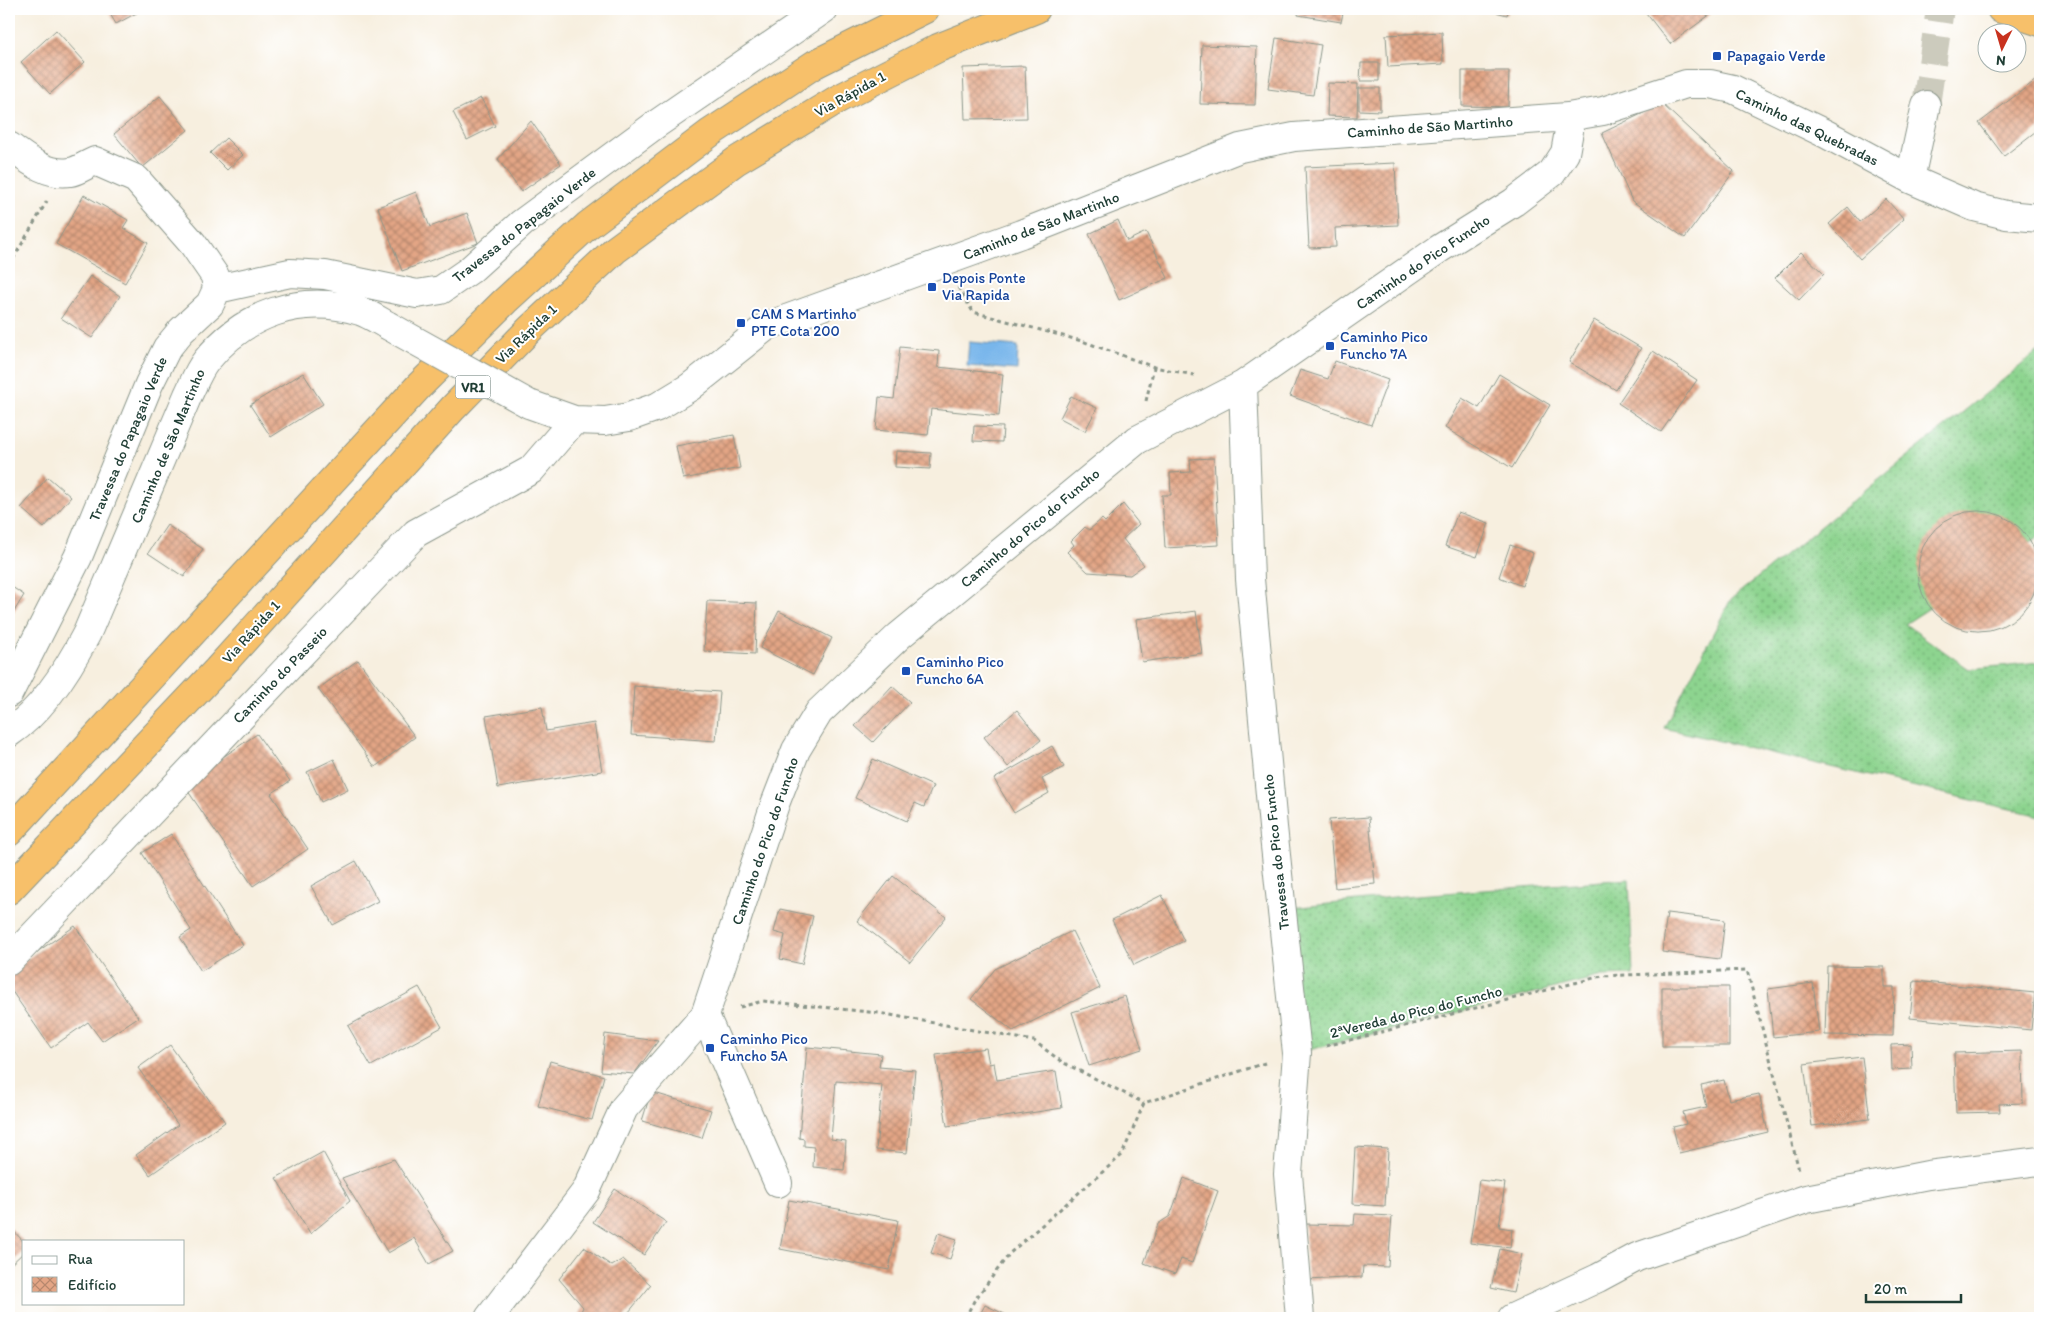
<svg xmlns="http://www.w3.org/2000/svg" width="2049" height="1327" viewBox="0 0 2049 1327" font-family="Itim,sans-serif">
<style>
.grass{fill:url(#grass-dots);stroke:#568862}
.water{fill:#78b6eb;stroke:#4c7a90}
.building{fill:url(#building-cross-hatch)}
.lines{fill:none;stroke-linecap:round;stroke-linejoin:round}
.minor-tunnel{stroke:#cccbbd;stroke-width:28;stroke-dasharray:28 14;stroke-linecap:butt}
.minor-casing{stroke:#8b968a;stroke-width:30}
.highway-casing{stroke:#8b968a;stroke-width:30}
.path{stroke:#8b968a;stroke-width:3;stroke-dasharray:4 4;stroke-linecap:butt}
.minor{stroke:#fff;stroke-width:28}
.highway{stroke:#f7c06b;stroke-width:28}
.minor-bridge-casing{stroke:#8b968a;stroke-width:30;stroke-linecap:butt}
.minor-bridge{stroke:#fff;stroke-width:28}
.transit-dot{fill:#1a4fb4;stroke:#fff;stroke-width:2}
.labels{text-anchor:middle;stroke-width:4;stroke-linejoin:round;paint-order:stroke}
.shield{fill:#fff;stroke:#627771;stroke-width:1}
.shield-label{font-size:14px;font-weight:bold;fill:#1f3d34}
.transit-label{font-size:15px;fill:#164399;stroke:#fff;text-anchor:start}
.street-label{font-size:15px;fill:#1f3d34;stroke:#fff}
</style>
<defs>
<pattern id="grass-dots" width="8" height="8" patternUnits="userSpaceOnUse" patternTransform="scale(1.25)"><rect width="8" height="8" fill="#8dd48f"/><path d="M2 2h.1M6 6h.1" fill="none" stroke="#73ad76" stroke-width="1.8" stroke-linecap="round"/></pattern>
<pattern id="building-cross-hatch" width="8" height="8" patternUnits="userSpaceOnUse" patternTransform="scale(1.25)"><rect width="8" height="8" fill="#e3a585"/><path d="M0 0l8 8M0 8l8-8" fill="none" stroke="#b7886e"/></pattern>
</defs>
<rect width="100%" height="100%" fill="#fff"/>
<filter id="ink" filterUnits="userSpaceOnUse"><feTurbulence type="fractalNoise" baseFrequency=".02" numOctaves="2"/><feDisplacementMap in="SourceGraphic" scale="10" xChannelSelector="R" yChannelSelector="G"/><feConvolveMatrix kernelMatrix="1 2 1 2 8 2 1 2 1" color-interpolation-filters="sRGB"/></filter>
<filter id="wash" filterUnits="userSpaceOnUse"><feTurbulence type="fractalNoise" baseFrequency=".0096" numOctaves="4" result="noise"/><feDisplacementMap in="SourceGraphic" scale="20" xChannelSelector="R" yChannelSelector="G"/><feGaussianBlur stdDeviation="1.12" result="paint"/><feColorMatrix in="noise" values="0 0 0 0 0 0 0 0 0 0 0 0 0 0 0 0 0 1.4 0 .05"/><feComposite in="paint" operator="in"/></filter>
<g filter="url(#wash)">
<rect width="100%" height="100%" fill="#f7efdf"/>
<!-- grass -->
<path class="grass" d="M2040 350V536L1905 624 1969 669 2040 662V816L1664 728 1731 599Z
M1629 879 1633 975 1602 976 1297 1053 1282 909 1404 896Z"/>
<!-- water -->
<path class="water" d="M969 342 1018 346 1017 370 967 366Z"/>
<g id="blocks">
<!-- building -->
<path class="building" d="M107 9H144L116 24Z
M1299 9H1344L1341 22 1298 15Z
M1484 9H1509L1507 15Z
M1643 9H1707L1711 14 1670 44Z
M56 30 85 62 50 94 21 62Z
M1442 32 1443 64 1388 67 1386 35Z
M1276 38 1321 45 1313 95 1268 89Z
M1202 45 1257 47 1255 105 1200 104Z
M1361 63H1379V81H1360Z
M1025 66 1027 118 965 119 963 68Z
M1462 71H1509L1508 107 1462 106Z
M2040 77V128L2004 156 1979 123Z
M1328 83 1358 84 1357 117 1327 116Z
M1359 88H1380V111L1359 110Z
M160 96 188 130 142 168 114 134Z
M481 98 495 126 467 140 453 112Z
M1662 104 1734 171 1685 238 1632 201 1602 133Z
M531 121 561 164 521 192 498 159Z
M226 138 243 155 227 170 210 153Z
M1395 163 1398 225 1335 228 1336 247 1309 248 1305 167Z
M416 192 430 227 467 213 478 243 402 271 378 207Z
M84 195 128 220 123 228 148 243 125 283 56 244Z
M1886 199 1904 219 1860 259 1829 224 1848 207 1860 222Z
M1118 220 1127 241 1146 232 1168 278 1119 300 1089 234Z
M1801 252 1824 274 1799 300 1775 278Z
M90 276 120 296 92 338 61 318Z
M1594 320 1641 348 1616 390 1569 362Z
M900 347 939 351 938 367 1003 374 999 416 931 409 928 435 876 430 879 397 894 399Z
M1653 351 1697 380 1661 432 1618 403Z
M1335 361 1388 380 1371 425 1290 396 1300 370 1328 379Z
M303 373 323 404 271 437 250 405Z
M1499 374 1550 405 1512 468 1445 428 1462 398 1479 408Z
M1071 396 1097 408 1085 431 1060 418Z
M974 426 1003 427 1002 442 973 441Z
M734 435 740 468 683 479 676 446Z
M896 451 931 453 930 469 895 467Z
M1214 458 1219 545 1165 548 1162 495H1171L1170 473 1191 472 1190 459Z
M48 477 71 497 44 528 21 508Z
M1123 504 1139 524 1123 539 1144 565 1130 575 1088 572 1067 552 1074 545 1071 541 1085 527 1089 530 1102 519 1105 522Z
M1918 571a60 60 0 1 1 120 0a60 60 0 1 1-120 0Z
M1458 512 1489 523 1477 557 1445 546Z
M167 525 203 549 184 577 148 553Z
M1510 545 1533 553 1522 586 1499 577Z
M9 585 24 595 9 620Z
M707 601 757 603 755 654 704 651Z
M779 611 832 638 813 675 760 648Z
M1196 611 1202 653 1142 662 1136 619Z
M358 660 415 737 375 767 318 689Z
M634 686 720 692 716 741 631 735Z
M892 686 910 702 873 742 855 726Z
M542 707 546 731 594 723 602 771 498 788 486 716Z
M1017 710 1041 740 1008 767 984 737Z
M257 734 290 781 271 794 308 849 253 886 183 784Z
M1052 746 1064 767 1042 779 1049 793 1014 813 994 779Z
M334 759 348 789 321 802 307 772Z
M873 759 933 786 924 807 915 803 907 821 855 798Z
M1369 817 1375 884 1335 888 1329 820Z
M171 834 243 945 201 971 180 937 191 930 142 853Z
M356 861 378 901 333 925 311 886Z
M893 876 946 917 910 962 857 921Z
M1162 895 1184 941 1134 965 1112 920Z
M780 909 813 916 802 964 780 959 785 935 774 932Z
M1667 913 1725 920 1720 959 1662 952Z
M75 926 138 1017 102 1041 88 1022 51 1048 9 987V971Z
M1072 931 1100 988 1013 1031 971 999 995 969Z
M1827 966 1884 967V987H1894L1893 1036 1825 1035Z
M1914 981 2035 993 2031 1030 1910 1018Z
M1813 983 1819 1032 1773 1037 1768 989Z
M419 987 442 1027 371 1066 348 1026Z
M1662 987H1729V1046H1662Z
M1125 996 1142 1049 1089 1066 1072 1012Z
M605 1034 658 1041 634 1074 601 1071Z
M1911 1044 1912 1069 1892 1070 1891 1045Z
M170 1045 225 1122 150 1175 136 1155 178 1125 138 1068Z
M807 1047 881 1054 879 1067 915 1070 907 1153 876 1150 882 1085 836 1081 831 1139 846 1141 844 1170 813 1167 814 1147 804 1146V1139L799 1138Z
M986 1048 989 1064 994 1063 997 1080 1056 1071 1062 1108 947 1126 936 1055Z
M2022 1051 2023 1103 1999 1104 2000 1112 1956 1113 1954 1053Z
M1862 1057 1870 1119 1812 1126 1804 1064Z
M550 1061 604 1076 592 1120 538 1106Z
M1724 1080 1729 1100 1759 1094 1768 1132 1679 1153 1673 1127 1686 1124 1683 1112 1706 1107 1701 1085Z
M651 1092 711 1110 702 1138 642 1121Z
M1355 1147 1388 1149 1385 1206 1352 1204Z
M323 1152 350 1201 310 1234 276 1178Z
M394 1159 453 1251 429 1264 414 1238 388 1253 342 1178Z
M1184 1178 1218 1191 1192 1263 1181 1259 1175 1274 1144 1263 1158 1224 1170 1216Z
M1479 1180 1505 1183 1499 1227 1512 1229 1510 1248 1470 1243Z
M615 1189 666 1222 644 1255 593 1222Z
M789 1200 898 1220 889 1270 780 1249Z
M1355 1214 1392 1216 1388 1267 1363 1266 1362 1277 1308 1280 1304 1224 1354 1225Z
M9 1226 24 1242V1252L9 1266Z
M938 1233 957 1239 950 1259 931 1253Z
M584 1247 612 1266 623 1259 651 1285 624 1318H578L583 1307 559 1279Z
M1500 1249 1522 1254 1513 1293 1491 1288Z
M985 1305 1013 1318H978Z"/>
</g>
</g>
<g filter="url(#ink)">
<use href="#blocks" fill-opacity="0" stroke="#8b968a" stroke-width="1"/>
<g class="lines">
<!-- minor-tunnel -->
<path class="minor-tunnel" d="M1926 105 1940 9"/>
<defs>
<path id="minor" d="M9 146C26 158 46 176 70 172 78 171 87 164 95 161L136 179 193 244 215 276 217 289
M1910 179 1926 105
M217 289 290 273 325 275 417 294 441 290 470 270 522 223 655 125 824 9
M1243 385 1250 579 1273 827 1297 1053 1288 1174 1300 1318
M529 404 574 420 605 421 629 417 657 407 690 387 767 326 1021 234 1240 148 1294 137 1568 117 1603 111 1686 84H1710L1733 89 1826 134 1910 179 1974 207 2006 215 2040 218
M9 693 78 557 149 384 167 348 181 331 210 304 217 289
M9 733C43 710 68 670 87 633L188 395C193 385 198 371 206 361 244 314 300 293 360 311 369 314 378 320 387 325
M9 961 416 533 531 470 574 420
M705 1015 778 1183
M489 1318 586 1191 624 1108 705 1015 775 804 796 750 819 712 899 636 1137 440 1243 385 1439 249 1514 202 1552 173 1565 153 1569 131 1568 117
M1512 1318 1598 1278 1637 1257 1806 1199 1928 1175 2040 1161"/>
<path id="highway" d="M2001 9 2040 22
M9 832 419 386 505 301 587 226 710 133 815 64 925 9
M9 890 217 670 453 408 530 329 615 250 736 161 838 99 938 48 1036 9"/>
</defs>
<!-- minor casing -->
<use href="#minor" class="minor-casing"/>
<!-- highway casing -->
<use href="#highway" class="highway-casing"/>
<!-- path -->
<path class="path" d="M9 266 47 201
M958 287 973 312 1082 341 1154 367 1194 375
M1146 401 1154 367
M740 1007 763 1001 879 1013 1034 1041 1062 1062 1144 1103
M1326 1046 1602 976 1747 970 1799 1170
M965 1318 974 1301 1010 1253 1122 1155 1144 1103 1265 1063"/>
<!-- minor -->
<use href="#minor" class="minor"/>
<!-- highway -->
<use href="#highway" class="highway"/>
<defs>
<path id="minor-bridge" d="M387 325 529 404"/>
</defs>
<!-- minor-bridge casing -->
<use href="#minor-bridge" class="minor-bridge-casing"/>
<!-- minor-bridge -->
<use href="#minor-bridge" class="minor-bridge"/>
</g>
</g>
<!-- markers -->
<g class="transit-dot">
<rect x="1712" y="51" width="10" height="10" rx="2.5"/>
<rect x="927" y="282" width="10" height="10" rx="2.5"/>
<rect x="736" y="318" width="10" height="10" rx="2.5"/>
<rect x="1325" y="341" width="10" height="10" rx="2.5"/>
<rect x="901" y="666" width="10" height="10" rx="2.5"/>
<rect x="705" y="1043" width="10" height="10" rx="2.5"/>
</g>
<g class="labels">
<!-- shield labels -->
<rect class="shield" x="455.5" y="375.5" width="35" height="23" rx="4"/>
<g class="shield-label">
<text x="473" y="392">VR1</text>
</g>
<!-- transit labels -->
<g class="transit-label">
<text x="1727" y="61">Papagaio Verde</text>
<text x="942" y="283">Depois Ponte<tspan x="942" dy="17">Via Rapida</tspan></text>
<text x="751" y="319">CAM S Martinho<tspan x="751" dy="17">PTE Cota 200</tspan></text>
<text x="1340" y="342">Caminho Pico<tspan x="1340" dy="17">Funcho 7A</tspan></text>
<text x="916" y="667">Caminho Pico<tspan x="916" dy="17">Funcho 6A</tspan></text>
<text x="720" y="1044">Caminho Pico<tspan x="720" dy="17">Funcho 5A</tspan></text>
</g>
<!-- street labels -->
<g class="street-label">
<text transform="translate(850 94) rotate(-29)" y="5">Via Rápida 1</text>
<text transform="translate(1430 127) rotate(-4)" y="5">Caminho de São Martinho</text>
<text transform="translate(1807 127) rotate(26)" y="5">Caminho das Quebradas</text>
<text transform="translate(524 225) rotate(-38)" y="5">Travessa do Papagaio Verde</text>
<text transform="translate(1041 226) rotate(-21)" y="5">Caminho de São Martinho</text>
<text transform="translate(1423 262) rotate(-34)" y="5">Caminho do Pico Funcho</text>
<text transform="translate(526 334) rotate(-44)" y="5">Via Rápida 1</text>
<text transform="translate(128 439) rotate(-67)" y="5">Travessa do Papagaio Verde</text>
<text transform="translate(168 446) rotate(-67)" y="5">Caminho de São Martinho</text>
<text transform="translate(1030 528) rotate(-40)" y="5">Caminho do Pico do Funcho</text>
<text transform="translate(251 632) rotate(-48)" y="5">Via Rápida 1</text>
<text transform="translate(280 675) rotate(-46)" y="5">Caminho do Passeio</text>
<text transform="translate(765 841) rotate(-71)" y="5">Caminho do Pico do Funcho</text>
<text transform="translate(1276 852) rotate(-96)" y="5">Travessa do Pico Funcho</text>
<text transform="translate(1416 1012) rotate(-14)" y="5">2ªVereda do Pico do Funcho</text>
</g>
</g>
<!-- margin -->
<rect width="2049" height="1327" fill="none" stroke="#fff" stroke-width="30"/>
<!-- legend -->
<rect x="22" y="1240" width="162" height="65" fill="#ffffff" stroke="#a5b1ae"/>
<rect x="32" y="1256" width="25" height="8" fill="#ffffff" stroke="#a5b1ae"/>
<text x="68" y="1264" font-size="15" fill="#1f3d34">Rua</text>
<rect x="32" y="1277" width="25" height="15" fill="url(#building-cross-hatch)" stroke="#a5b1ae"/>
<text x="68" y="1290" font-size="15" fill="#1f3d34">Edifício</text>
<!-- north arrow -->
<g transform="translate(2002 48) rotate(185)"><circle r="24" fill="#ffffff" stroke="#a5b1ae"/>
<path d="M0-4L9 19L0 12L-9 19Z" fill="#c8321e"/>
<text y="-8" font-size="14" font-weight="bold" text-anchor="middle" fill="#1f3d34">N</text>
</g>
<!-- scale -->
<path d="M1866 1294v8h95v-8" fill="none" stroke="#1f3d34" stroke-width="2.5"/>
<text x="1874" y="1294" font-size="15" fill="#1f3d34" stroke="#ffffff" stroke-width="4" paint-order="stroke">20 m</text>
</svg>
